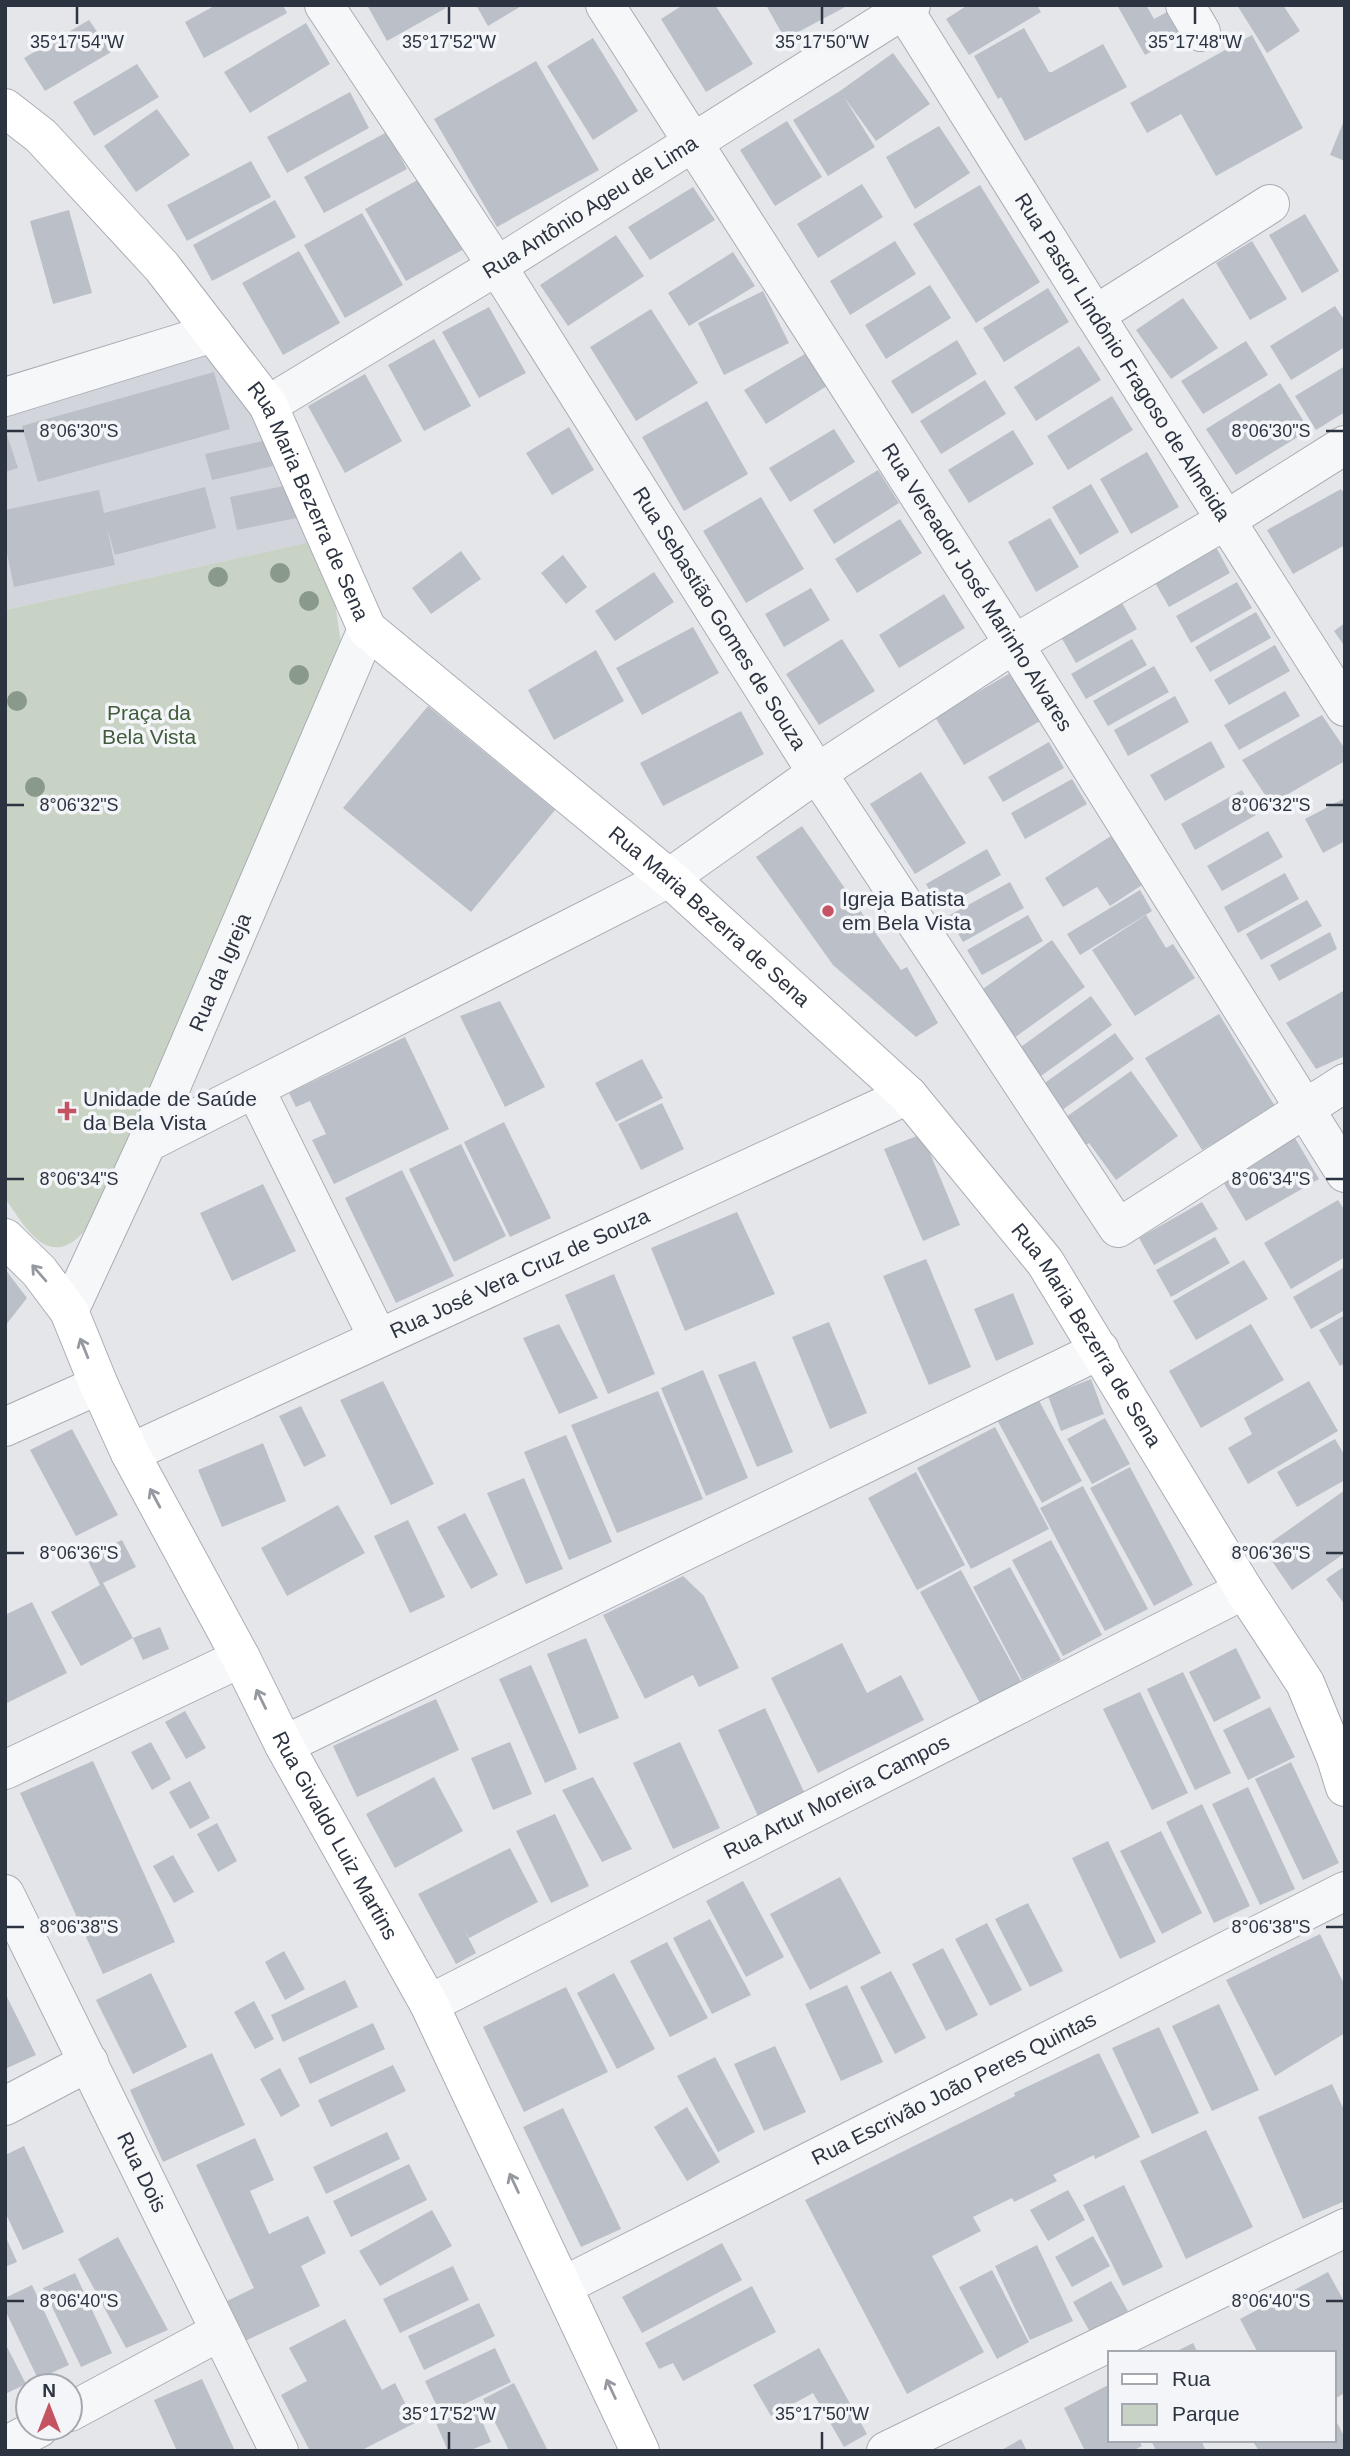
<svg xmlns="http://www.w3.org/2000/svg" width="1350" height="2456" viewBox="0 0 1350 2456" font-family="Arial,sans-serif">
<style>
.built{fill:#d2d5dc}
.green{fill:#c9d3c5}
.building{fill:#bbbfc7}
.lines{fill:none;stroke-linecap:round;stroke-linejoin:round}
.street-casing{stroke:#a9adb4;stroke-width:40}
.secondary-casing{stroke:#a9adb4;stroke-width:40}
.street{stroke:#f6f7f9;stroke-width:38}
.secondary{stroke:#fff;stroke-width:38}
.tree{fill:#8a9a8a}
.oneway{stroke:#969aa0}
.ticks{fill:none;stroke:#2d3441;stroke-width:2.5}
.poi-dot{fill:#c45462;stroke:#f3f5f8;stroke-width:2.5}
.labels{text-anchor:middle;stroke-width:7;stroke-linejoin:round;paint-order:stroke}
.street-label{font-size:21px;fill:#2d3441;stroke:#f3f5f8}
.park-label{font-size:21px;fill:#405c3b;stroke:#f3f5f8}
.poi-label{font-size:21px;fill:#2d3441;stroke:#f3f5f8;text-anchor:start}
.ticks-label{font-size:18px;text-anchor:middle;fill:#2d3441;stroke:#f3f5f8;stroke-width:7;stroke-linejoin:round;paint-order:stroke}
</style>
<rect width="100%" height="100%" fill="#e4e6ea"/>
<!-- built -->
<path class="built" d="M211 353 255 415 314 541 5 610V413Z"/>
<!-- green -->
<path class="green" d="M314 541 334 596 341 643 95 1218C55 1274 33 1240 5 1198V610Z"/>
<!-- building -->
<path class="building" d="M216 5H283L287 13 204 58 185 22Z
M367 5H444L446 8 387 41Z
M476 5H523L488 26Z
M683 5H715L753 64 706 92 661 19Z
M766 5H849L785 39Z
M968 5H1037L1041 12 969 55 946 19Z
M1117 5H1146L1154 19 1167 12 1180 35 1145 55Z
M1237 5H1283L1300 31 1267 53Z
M89 20 111 52 45 91 24 58Z
M306 23 330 64 250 113 224 72Z
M1024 28 1049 72H1052L1103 44 1127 87 1025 141 1001 97 998 99 974 56Z
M1252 35 1303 128 1216 176 1181 114 1147 133 1130 103Z
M593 38 638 111 593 140 547 66Z
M893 53 930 104 876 141 844 97 875 147 828 176 793 120 840 91Z
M536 61 599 170 497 227 434 119Z
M137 64 159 97 94 136 73 102Z
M350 92 369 128 287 173 267 137Z
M157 109 190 155 136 192 104 146Z
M1345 118V161L1330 155Z
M787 121 822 177 775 206 740 150Z
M939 126 970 173 915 209 886 157Z
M387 132 407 169 324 213 304 177Z
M251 161 271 197 187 241 167 205Z
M423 177 464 249 406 281 365 209Z
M862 184 883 217 818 258 797 224Z
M980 185 1040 282 976 323 913 224Z
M693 187 715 220 650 260 628 227Z
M275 200 296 237 212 281 193 245Z
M69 210 92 293 53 304 30 221Z
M362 213 403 285 345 318 304 245Z
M1305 214 1339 271 1302 293 1269 235Z
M616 235 644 276 568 326 540 285Z
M895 241 916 274 850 315 830 281Z
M1252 241 1287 299 1250 320 1216 263Z
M299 251 340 323 283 355 242 283Z
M733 252 755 286 689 326 668 293Z
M930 285 951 318 886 359 865 325Z
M1048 288 1069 322 1004 362 983 328Z
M763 291 789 343 724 375 698 323Z
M1183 298 1218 348 1171 379 1136 330Z
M1335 306 1345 321V347L1291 380 1270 346Z
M489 307 526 373 479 398 442 332Z
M651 309 698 383 636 421 590 347Z
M434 339 471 406 424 431 388 365Z
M957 340 977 374 912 414 891 381Z
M1246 341 1268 375 1203 414 1181 381Z
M1079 346 1101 380 1036 421 1014 387Z
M810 351 830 384 766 424 744 390Z
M1345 366V412L1316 430 1295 396Z
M214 372 230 429 38 482 22 426Z
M365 374 402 441 345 473 308 406Z
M985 380 1006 414 941 454 920 421Z
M1280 383 1309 430 1236 475 1206 429Z
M1112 396 1133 430 1068 470 1047 436Z
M707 401 748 474 684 511 642 437Z
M569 427 594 470 552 495 526 453Z
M5 429 18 468 5 472Z
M834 429 855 462 790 502 769 468Z
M1013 430 1034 464 969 503 948 470Z
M267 440 273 466 212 480 205 454Z
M1147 452 1179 507 1131 534 1100 479Z
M878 470 899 503 834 544 813 510Z
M1091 484 1119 532 1080 555 1052 507Z
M289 485 297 518 237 530 230 497Z
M205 487 216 528 115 555 107 528 115 565 14 587 5 544V510L99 490 104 513Z
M1341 489 1345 495V545L1293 574 1267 530Z
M761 497 804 569 746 603 703 531Z
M1050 518 1079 567 1036 592 1008 542Z
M900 519 922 553 857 593 835 559Z
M1216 547 1230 573 1169 607 1154 581Z
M461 551 481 579 431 614 412 588Z
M563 555 587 587 566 604 541 573Z
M654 572 674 602 615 641 595 611Z
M1237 582 1252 608 1191 643 1176 616Z
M811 588 830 620 784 647 765 614Z
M944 594 965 628 899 668 879 635Z
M1122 603 1137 629 1076 663 1061 637Z
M1256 612 1271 638 1210 672 1195 647Z
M1345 623V647L1334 631Z
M693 627 719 673 642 715 616 668Z
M842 639 875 691 819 725 786 674Z
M1132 639 1147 665 1086 699 1071 674Z
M1275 645 1290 671 1229 705 1214 680Z
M596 650 624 701 554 740 528 690Z
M1154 666 1169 692 1108 726 1093 701Z
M1012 672 1040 721 964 765 935 717Z
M1285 691 1300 716 1239 750 1224 725Z
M1175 696 1189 722 1128 756 1114 730Z
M428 706 555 810 471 912 343 808Z
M741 711 764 754 663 806 640 763Z
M1322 715 1345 749V761L1271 804 1242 760Z
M1211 741 1225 767 1165 801 1150 775Z
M1049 742 1064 768 1003 802 988 777Z
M921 772 966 843 915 874 870 804Z
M1072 779 1087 804 1025 839 1011 813Z
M1242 790 1256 815 1195 850 1181 824Z
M1345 798V841L1323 853 1305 819Z
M802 826 901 970 907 967 938 1023 916 1037 833 965 756 857Z
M1268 831 1283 857 1222 891 1207 866Z
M1111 836 1142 885 1110 906 1097 887 1063 907 1045 878Z
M987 849 1001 875 940 909 926 884Z
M1285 873 1299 899 1238 933 1224 907Z
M1010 882 1024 908 963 942 948 916Z
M1140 890 1152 911 1080 955 1067 934Z
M1307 900 1322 926 1261 960 1246 934Z
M1028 915 1043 941 982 975 967 950Z
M1146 915 1166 948 1173 944 1195 978 1135 1016 1092 950Z
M1330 932 1337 949 1279 981 1270 965Z
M1052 940 1085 987 1014 1038 980 991Z
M1345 990V1056L1316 1069 1286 1023Z
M1091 996 1112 1025 1034 1081 1014 1052Z
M500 1001 545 1087 505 1107 460 1016Z
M1219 1014 1276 1108 1202 1150 1145 1058Z
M1115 1033 1134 1059 1058 1113 1039 1087Z
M405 1037 449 1129 334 1184 312 1140 326 1134 310 1101 296 1107 289 1093Z
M642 1059 663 1098 616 1122 595 1083Z
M1131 1071 1178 1136 1116 1180 1089 1143 1079 1150 1059 1122Z
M662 1103 684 1149 641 1170 618 1124Z
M504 1122 551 1218 510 1237 464 1142Z
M922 1134 960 1225 923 1241 884 1149Z
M1295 1138 1319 1179 1246 1221 1222 1180Z
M461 1144 506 1236 454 1262 409 1169Z
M402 1170 454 1276 396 1303 345 1198Z
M263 1184 296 1251 232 1281 200 1213Z
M1338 1200 1345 1211V1257L1291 1289 1264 1243Z
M1202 1202 1218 1229 1154 1265 1139 1238Z
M737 1212 775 1294 685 1331 651 1248Z
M1215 1237 1230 1263 1171 1297 1156 1270Z
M926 1259 971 1367 929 1385 883 1276Z
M1244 1260 1268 1299 1196 1340 1173 1301Z
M1345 1267V1310L1311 1329 1293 1297Z
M5 1269 27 1298 5 1326Z
M614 1274 655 1374 608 1394 565 1295Z
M1013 1293 1034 1344 996 1361 974 1309Z
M1345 1315V1363L1340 1366 1319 1330Z
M829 1322 867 1413 830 1429 792 1337Z
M559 1324 598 1398 559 1414 523 1338Z
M1251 1324 1284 1380 1201 1428 1169 1371Z
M755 1361 793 1452 757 1467 718 1375Z
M703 1370 748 1478 706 1496 661 1388Z
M1091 1379 1104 1414 1061 1431 1048 1396Z
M383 1381 434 1484 391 1505 340 1400Z
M1309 1381 1338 1431 1248 1484 1228 1448 1252 1434 1244 1418Z
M658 1391 703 1499 617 1533 571 1425Z
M1036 1395 1082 1481 1042 1503 995 1416Z
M301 1406 326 1456 304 1467 279 1416Z
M1105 1418 1130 1464 1092 1484 1067 1439Z
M995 1427 1049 1529 971 1569 917 1468Z
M72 1429 118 1515 76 1536 30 1450Z
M566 1435 612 1542 569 1560 524 1452Z
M1335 1439 1345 1456V1480L1297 1507 1277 1472Z
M263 1443 286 1501 222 1527 198 1470Z
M1130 1467 1193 1585 1154 1606 1090 1488Z
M916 1472 965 1565 917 1590 868 1498Z
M524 1478 563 1569 526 1584 487 1493Z
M1083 1486 1148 1609 1105 1631 1040 1508Z
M1345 1490V1553L1292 1590 1263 1548Z
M338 1505 365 1553 287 1596 261 1548Z
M465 1513 498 1575 471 1589 437 1527Z
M408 1520 445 1597 410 1613 374 1536Z
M122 1540 136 1567 103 1583 133 1638 160 1627 169 1649 143 1660 133 1638 81 1666 51 1612 100 1585 86 1557Z
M1051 1540 1102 1635 1063 1656 1012 1560Z
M1345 1566V1605L1326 1579Z
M1010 1567 1061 1660 1022 1680 973 1587Z
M961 1570 1022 1683 981 1705 920 1592Z
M683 1576 704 1596 739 1668 699 1687 693 1675 645 1699 603 1615Z
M32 1602 67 1673 5 1704V1615Z
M586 1638 619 1718 579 1734 547 1654Z
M842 1643 867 1693 901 1675 924 1720 818 1773 771 1678Z
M1236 1648 1261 1698 1214 1722 1189 1672Z
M531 1665 577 1769 545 1783 499 1679Z
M1183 1672 1231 1773 1195 1790 1147 1689Z
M1140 1692 1188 1793 1152 1810 1103 1709Z
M436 1699 459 1750 357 1797 333 1746Z
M1270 1707 1295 1757 1248 1780 1223 1730Z
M765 1708 805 1794 758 1816 718 1730Z
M185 1711 206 1748 186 1759 165 1722Z
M151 1742 171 1779 152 1790 131 1752Z
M510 1742 532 1794 493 1810 471 1758Z
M680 1742 720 1828 673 1849 633 1763Z
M93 1761 175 1942 103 1974 20 1793Z
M1291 1762 1339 1863 1303 1880 1255 1779Z
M434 1777 463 1831 395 1868 366 1814Z
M593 1777 632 1849 602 1862 562 1790Z
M190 1781 210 1818 190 1829 169 1792Z
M1248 1787 1295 1889 1260 1905 1212 1804Z
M1202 1804 1250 1906 1214 1923 1166 1822Z
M555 1814 589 1886 551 1903 516 1831Z
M217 1823 237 1861 218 1872 197 1834Z
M1161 1831 1202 1913 1162 1934 1120 1851Z
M1108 1841 1156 1942 1120 1959 1072 1858Z
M510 1848 538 1902 469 1938 464 1929 476 1953 456 1964 418 1894Z
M173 1855 194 1892 174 1903 153 1866Z
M840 1877 881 1953 810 1990 770 1914Z
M743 1881 784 1957 746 1977 706 1901Z
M1028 1903 1063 1971 1030 1987 995 1919Z
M710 1919 751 1995 712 2014 673 1938Z
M987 1923 1022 1990 990 2006 955 1939Z
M1320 1934 1345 1986V2033L1275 2076 1226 1980Z
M667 1942 708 2018 670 2037 630 1961Z
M943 1948 978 2015 946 2031 912 1964Z
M284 1951 305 1989 285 2000 265 1962Z
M891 1971 926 2038 895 2054 860 1987Z
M151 1973 187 2047 133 2074 96 2000Z
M614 1973 655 2049 617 2069 577 1993Z
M345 1980 358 2007 283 2042 271 2015Z
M847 1985 883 2062 841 2081 805 2004Z
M566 1987 608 2072 524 2112 483 2027Z
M5 1993 36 2055 5 2069Z
M254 2001 274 2039 255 2049 234 2012Z
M1219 2004 1259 2090 1212 2111 1172 2026Z
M373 2023 385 2049 310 2084 298 2058Z
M1159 2027 1199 2113 1152 2134 1112 2048Z
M775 2046 806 2112 764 2131 734 2064Z
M212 2053 245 2125 163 2162 130 2090Z
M1099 2053 1140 2137 1095 2159 1094 2155 1053 2175 1057 2181 1014 2202 1012 2198 973 2217 981 2231 932 2256 984 2352 907 2394 805 2200 1015 2096 1014 2093Z
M715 2057 755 2132 718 2152 677 2076Z
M393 2065 406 2091 331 2127 318 2100Z
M280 2068 300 2106 281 2117 260 2079Z
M1332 2084 1345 2112V2201L1303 2219 1258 2117Z
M687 2107 720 2162 687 2181 654 2127Z
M563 2108 621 2229 581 2247 523 2127Z
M1206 2130 1253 2227 1186 2259 1140 2161Z
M387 2132 400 2159 326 2194 313 2167Z
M255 2138 274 2180 250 2191 269 2234 308 2216 326 2253 301 2266 320 2306 245 2341 227 2301 254 2288 196 2165Z
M24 2146 64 2232 23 2250 5 2212V2155Z
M409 2164 427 2200 351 2237 333 2201Z
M1124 2185 1163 2267 1123 2286 1083 2205Z
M1068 2190 1085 2220 1048 2241 1030 2210Z
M432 2210 452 2246 380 2286 359 2251Z
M5 2235 17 2262 5 2267Z
M1093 2236 1110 2266 1072 2287 1055 2257Z
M118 2237 168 2330 126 2348 78 2259Z
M722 2243 742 2280 642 2333 622 2297Z
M1037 2245 1073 2321 1030 2340 995 2266Z
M453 2266 469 2300 400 2333 383 2299Z
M992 2270 1029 2342 997 2359 959 2287Z
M1328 2272 1345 2303V2393L1334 2399V2353H1258L1240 2319Z
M75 2273 112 2353 81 2367 43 2288Z
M1111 2281 1128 2311 1090 2332 1073 2302Z
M32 2285 69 2365 38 2379 5 2310V2298Z
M752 2286 776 2332 683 2381 673 2363 659 2369 645 2343Z
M479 2303 495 2336 424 2370 408 2336Z
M345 2319 382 2390 395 2383 415 2423 360 2451H310L281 2395 307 2381 289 2348Z
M5 2343 26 2384 5 2394Z
M1193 2343 1198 2353H1173Z
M495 2348 511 2382 441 2415 425 2381Z
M819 2348 867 2434 844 2447 813 2393 771 2416 753 2385Z
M202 2379 235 2451H177L154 2400Z
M514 2383 548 2451H509L505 2442 483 2399Z
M1110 2384V2440H1139L1142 2446 1132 2451H1085L1064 2408Z
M476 2407 491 2442 468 2451H448L436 2423Z
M1334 2417 1345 2438V2451H1259L1254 2443 1259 2440H1334Z
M1021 2439 1027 2451H1000Z
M1151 2440H1201L1206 2451H1156Z"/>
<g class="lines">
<defs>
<g id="street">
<path id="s1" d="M324 5 497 266 817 773 1118 1228 1345 1083"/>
<path id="s2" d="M605 5 1014 644 1345 1173"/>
<path id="s3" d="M901 5 1095 315 1345 707"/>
<path d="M1185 5 1201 32"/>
<path d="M1095 315 1270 204"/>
<path d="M5 397 213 333"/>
<path id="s4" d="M268 405 497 266 911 5"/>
<path d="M255 1089 378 1338"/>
<path d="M147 1143 669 878 817 773 1014 644 1226 520 1345 445"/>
<path id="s5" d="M69 1311 147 1143 367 629"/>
<path d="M5 1427 99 1385"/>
<path id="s6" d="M130 1453 908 1095"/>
<path d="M284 1745 1100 1350"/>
<path d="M5 1770 241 1658"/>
<path id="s7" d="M5 1894 279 2451"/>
<path id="s8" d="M429 2004 1244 1590"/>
<path d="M5 2106 89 2062"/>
<path id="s9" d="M563 2286 1345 1891"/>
<path d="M70 2412 219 2332"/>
<path d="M5 2446 39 2428"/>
<path d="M886 2451 1345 2228"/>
</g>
<g id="secondary">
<path id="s10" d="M5 108 41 136 162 267 268 405 367 629 669 878 908 1095 1045 1262 1244 1590 1305 1683 1336 1758 1345 1787"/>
<path id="s11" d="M5 1238 39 1271 69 1311 99 1385 130 1453 241 1658 284 1745 429 2004 640 2451"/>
</g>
</defs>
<!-- street casing -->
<use href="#street" class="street-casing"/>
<!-- secondary casing -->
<use href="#secondary" class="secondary-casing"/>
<!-- street -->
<use href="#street" class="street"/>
<!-- secondary -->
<use href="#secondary" class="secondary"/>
</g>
<!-- trees -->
<g class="tree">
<circle cx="280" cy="573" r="10"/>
<circle cx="218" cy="577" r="10"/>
<circle cx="309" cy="601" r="10"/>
<circle cx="299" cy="675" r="10"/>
<circle cx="17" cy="701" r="10"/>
<circle cx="35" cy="787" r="10"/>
</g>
<!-- one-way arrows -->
<defs><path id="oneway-shaft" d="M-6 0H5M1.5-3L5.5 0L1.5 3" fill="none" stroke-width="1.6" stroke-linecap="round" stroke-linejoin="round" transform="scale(1.75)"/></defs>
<g class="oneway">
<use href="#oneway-shaft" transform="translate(39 1273) rotate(-131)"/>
<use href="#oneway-shaft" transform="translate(84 1348) rotate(-112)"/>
<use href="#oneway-shaft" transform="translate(155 1498) rotate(-118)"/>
<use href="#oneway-shaft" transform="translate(261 1699) rotate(-116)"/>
<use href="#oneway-shaft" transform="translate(514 2183) rotate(-115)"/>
<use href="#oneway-shaft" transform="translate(611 2389) rotate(-115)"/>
</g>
<!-- ticks -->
<path class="ticks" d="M77 7V24M449 7V24M822 7V24M1195 7V24M7 431H24M1326 431H1343M7 805H24M1326 805H1343M7 1179H24M1326 1179H1343M7 1553H24M1326 1553H1343M7 1927H24M1326 1927H1343M7 2301H24M1326 2301H1343M449 2432V2449M822 2432V2449"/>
<!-- markers -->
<g class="poi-dot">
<circle cx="828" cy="911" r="7"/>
<path d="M63.5 1100.5h7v7h7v7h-7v7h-7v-7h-7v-7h7z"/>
</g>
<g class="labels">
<!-- street labels -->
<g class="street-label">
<text dy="7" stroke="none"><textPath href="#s4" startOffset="378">Rua Antônio Ageu de Lima</textPath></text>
<text dy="7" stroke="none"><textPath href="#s3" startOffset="416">Rua Pastor Lindônio Fragoso de Almeida</textPath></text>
<text dy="7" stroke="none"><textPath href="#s10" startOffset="502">Rua Maria Bezerra de Sena</textPath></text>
<text dy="7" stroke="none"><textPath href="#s2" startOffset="691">Rua Vereador José Marinho Alvares</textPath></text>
<text dy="7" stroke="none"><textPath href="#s1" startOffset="730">Rua Sebastião Gomes de Souza</textPath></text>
<text dy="7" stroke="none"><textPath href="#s10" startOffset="1090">Rua Maria Bezerra de Sena</textPath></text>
<text dy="7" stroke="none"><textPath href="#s5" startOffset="371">Rua da Igreja</textPath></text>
<text dy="7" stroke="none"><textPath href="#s6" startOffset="429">Rua José Vera Cruz de Souza</textPath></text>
<text dy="7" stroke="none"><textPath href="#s10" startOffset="1657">Rua Maria Bezerra de Sena</textPath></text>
<text dy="7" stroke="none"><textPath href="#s8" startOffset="457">Rua Artur Moreira Campos</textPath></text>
<text dy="7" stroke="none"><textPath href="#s11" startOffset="686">Rua Givaldo Luiz Martins</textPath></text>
<text dy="7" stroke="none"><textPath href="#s9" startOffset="438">Rua Escrivão João Peres Quintas</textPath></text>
<text dy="7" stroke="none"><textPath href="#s7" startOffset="310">Rua Dois</textPath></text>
</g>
<!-- park labels -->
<g class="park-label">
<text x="149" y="720">Praça da<tspan x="149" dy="24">Bela Vista</tspan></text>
</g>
<!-- poi labels -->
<g class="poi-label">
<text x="842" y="906">Igreja Batista<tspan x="842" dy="24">em Bela Vista</tspan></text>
<text x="83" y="1106">Unidade de Saúde<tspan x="83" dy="24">da Bela Vista</tspan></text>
</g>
</g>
<g class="ticks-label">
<text x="77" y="48">35°17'54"W</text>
<text x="449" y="48">35°17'52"W</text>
<text x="822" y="48">35°17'50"W</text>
<text x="1195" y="48">35°17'48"W</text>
<text x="79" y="437">8°06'30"S</text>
<text x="1271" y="437">8°06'30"S</text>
<text x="79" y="811">8°06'32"S</text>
<text x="1271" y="811">8°06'32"S</text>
<text x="79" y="1185">8°06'34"S</text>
<text x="1271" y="1185">8°06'34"S</text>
<text x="79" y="1559">8°06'36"S</text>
<text x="1271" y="1559">8°06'36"S</text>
<text x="79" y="1933">8°06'38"S</text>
<text x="1271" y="1933">8°06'38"S</text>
<text x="79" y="2307">8°06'40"S</text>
<text x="1271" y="2307">8°06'40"S</text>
<text x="449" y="2420">35°17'52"W</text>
<text x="822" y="2420">35°17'50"W</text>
</g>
<!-- border -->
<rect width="1350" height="2456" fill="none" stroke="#2d3441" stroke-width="14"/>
<!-- legend -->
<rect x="1108" y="2351" width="228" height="91" fill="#f3f5f8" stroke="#a4a8af" stroke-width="2"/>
<rect x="1122" y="2374" width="35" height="10" fill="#ffffff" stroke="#a4a8af" stroke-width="2"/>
<text x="1172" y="2386" font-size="21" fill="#2d3441">Rua</text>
<rect x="1122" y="2404" width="35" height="21" fill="#c9d3c5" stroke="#a4a8af" stroke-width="2"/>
<text x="1172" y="2421" font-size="21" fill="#2d3441">Parque</text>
<!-- north arrow -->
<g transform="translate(49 2407)"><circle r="33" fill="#f3f5f8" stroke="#a4a8af" stroke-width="2"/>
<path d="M0-5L12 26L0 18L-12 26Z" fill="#c45462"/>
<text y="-10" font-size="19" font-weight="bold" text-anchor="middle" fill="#2d3441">N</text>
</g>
</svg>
